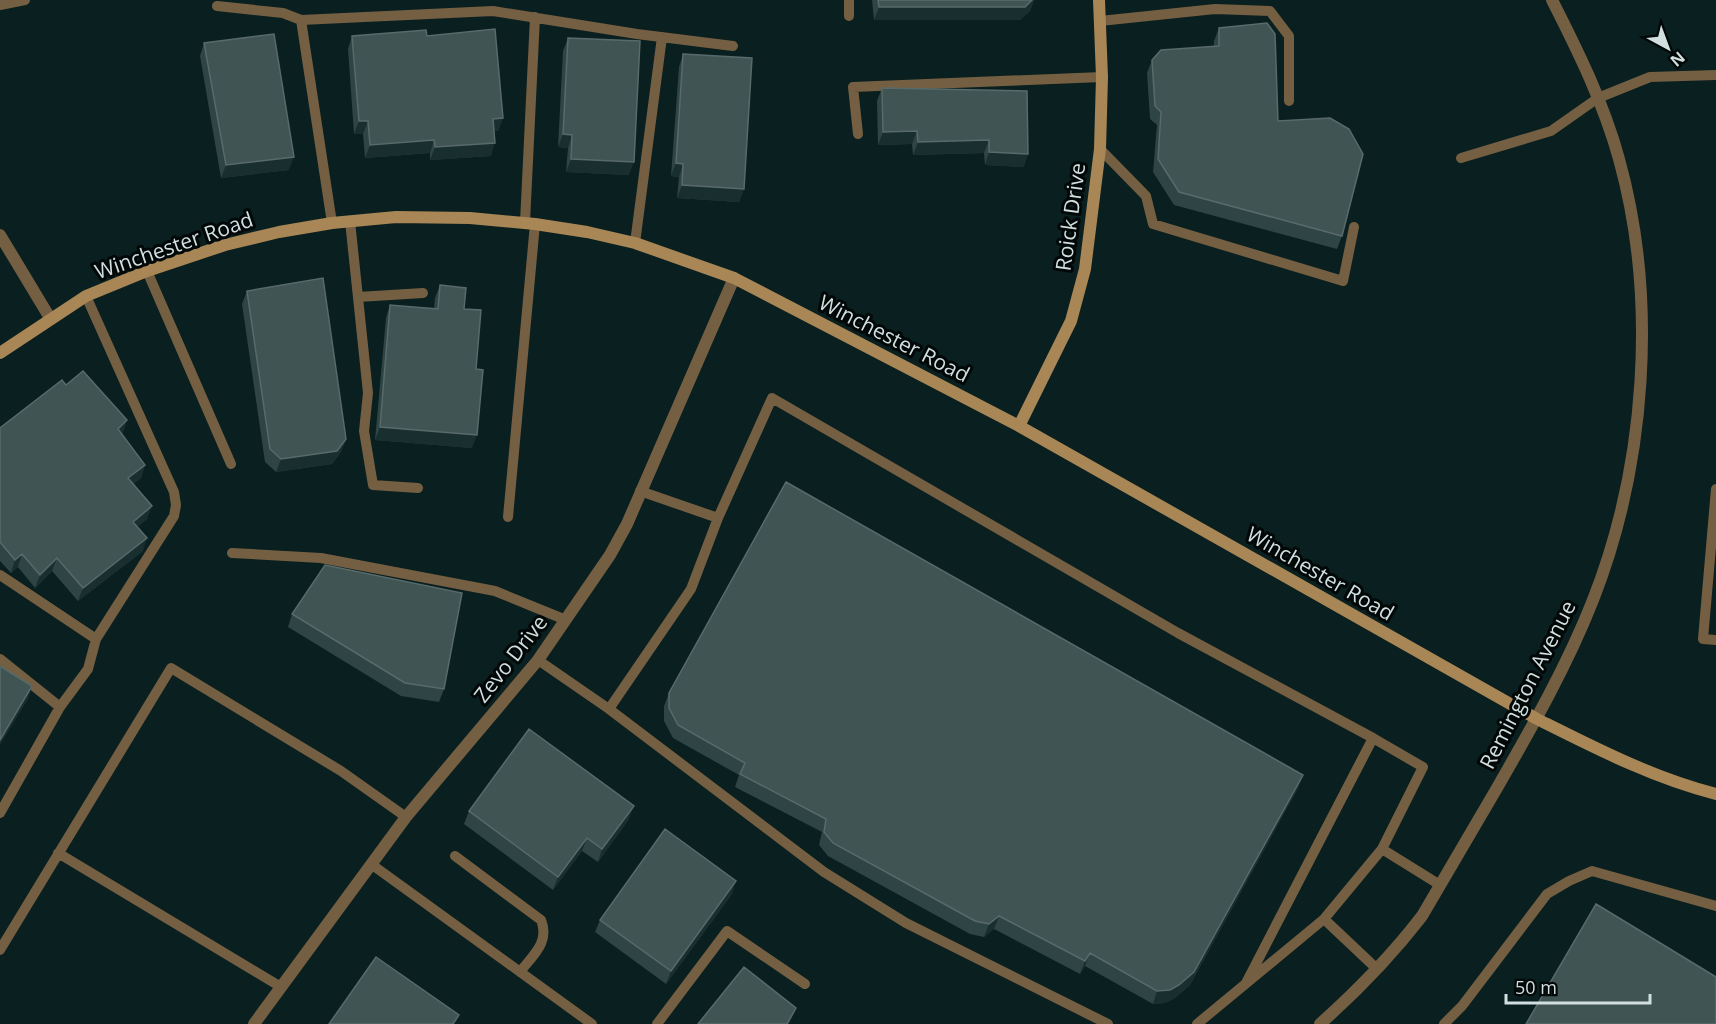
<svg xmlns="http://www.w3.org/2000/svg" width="1716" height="1024" viewBox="0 0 1716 1024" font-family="'Open Sans',sans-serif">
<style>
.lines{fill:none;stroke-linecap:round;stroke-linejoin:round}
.lane{stroke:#745f42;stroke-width:10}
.street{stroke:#745f42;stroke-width:12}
.secondary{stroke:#a88655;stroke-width:12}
.wall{fill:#2f4444}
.shaded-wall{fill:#192e2e}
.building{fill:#415454;stroke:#586a6a;stroke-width:1.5}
.labels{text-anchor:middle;stroke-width:6;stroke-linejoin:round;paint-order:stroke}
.street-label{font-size:21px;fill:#d2dfdf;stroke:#020707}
</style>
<rect width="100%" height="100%" fill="#0a1f1f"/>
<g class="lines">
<!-- lane -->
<path class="lane" d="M0 5 25 0
M217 6 283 13 301 20 493 11 637 34 733 46
M849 16V0
M301 20 332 223
M1100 21 1215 9 1270 11 1289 36V101
M858 134 853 87 1102 77
M1100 149 1146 196 1153 224 1343 281 1354 227
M1461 158 1551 131 1598 98 1650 77 1716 75
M350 221 368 393 364 431 373 485 418 488
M525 222 535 17
M635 243 662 37
M147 271 231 464
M358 297 423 293
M1716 489 1703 639 1716 640
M640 491 718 518 772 398 1178 633 1373 738 1423 767 1382 849 1324 919 1197 1024
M508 517 535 224
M232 553 321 558 495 591 566 620
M0 575 96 639 174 516 176 505 174 492 86 296
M0 659 60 707 0 813
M538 660 609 709 824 872 906 923 1108 1024
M60 707 88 669 96 639
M609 709 691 589 718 518
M1382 849 1440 885
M58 853 281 987
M455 856 541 920C550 942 533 955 520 972
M371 864 592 1024
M1324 919 1377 969
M0 950 171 668 341 771 406 817
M1246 983 1373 738
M657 1024 727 931 805 984
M1444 1024 1462 1006 1547 894 1569 881 1592 871 1716 906"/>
<!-- street -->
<path class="street" d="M0 235 50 318
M254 1024 406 817 538 660 610 555 627 524 734 278
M1320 1024C1357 991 1392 955 1422 916 1447 874 1472 831 1497 788 1532 727 1567 666 1593 600 1646 465 1658 299 1619 159 1604 104 1578 51 1552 0"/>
<!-- secondary -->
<path class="secondary" d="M0 353 86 296 147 271 225 245 279 232 332 223 396 217 470 218 535 224 587 232 635 243 734 278 1019 426 1537 719C1595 748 1653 778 1716 794
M1019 426 1071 321 1085 269 1100 149 1102 77 1099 0"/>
</g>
<!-- wall -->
<path class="wall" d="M872 0H1034L1030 11 1020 20H874Z
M1219 28 1278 121 1342 236 1337 249 1174 205 1153 172 1157 125 1150 119 1147 73 1152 60 1214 46V41Z
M352 36H427L503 118 498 131H494L491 156 430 160V153L365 158 363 134H354L348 49Z
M568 38 629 175 566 172 568 148 558 147 563 51Z
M204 43 289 170 221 178 200 56Z
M683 54 744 189 739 202 677 198 679 177 671 176 679 67Z
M882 88 1027 91 1024 167 985 165 984 153 913 155 912 144 878 145 877 101Z
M440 285 464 309 476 369 472 448 375 440 386 318 390 305 434 308 435 298Z
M247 291 346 439 341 452 332 464 276 472 265 462 242 304Z
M66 385 127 420 122 434 145 465 141 478 133 484 147 519 137 527 143 551 78 601 52 571 35 588 18 567 11 573 0 561V428Z
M292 614 444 689 439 702 401 696 288 627Z
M669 693 1303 775 1298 788 1190 985 1175 998 1165 1003 1153 1004 1085 966 1080 974 994 929 984 937 970 934 828 856 819 845 822 832 735 787 739 775 673 738 664 721V706Z
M469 811 629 819 598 862 582 851 553 890 464 824Z
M732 894 666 984 595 932 600 920Z"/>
<!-- shaded-wall -->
<path class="shaded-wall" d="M1034 0 1030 11 1020 20H874L879 7Z
M503 118 498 131 489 132 493 119Z
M359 121H368L363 134H354Z
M917 131 912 144 878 145 883 132Z
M563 134 572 135 568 148 558 147Z
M434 140 430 153 365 158 370 145Z
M989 140 984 153 913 155 918 142Z
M495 143 491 156 430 160 435 147Z
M989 152 1028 154 1024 167 985 165Z
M294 157 289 170 221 178 226 165Z
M571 159 634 162 629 175 566 172Z
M676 163 683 164 679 177 671 176Z
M682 185 744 189 739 202 677 198Z
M127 420 123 433 113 442 118 429Z
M380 427 477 435 472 448 375 440Z
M346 439 341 452 332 464 276 472 281 459Z
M145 465 141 478 123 491 128 478Z
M152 506 147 519 128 535 133 522Z
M147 538 143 551 78 601 83 588Z
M22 554 18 567 11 573 15 560Z
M57 558 52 571 35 588 40 575Z
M32 686 28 699 0 745V740Z
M1303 775 1298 788 1190 985 1175 998 1165 1003 1153 1004 1157 991Z
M634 806 629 819 598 862 602 849Z
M587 838 582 851 553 890 558 877Z
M736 881 732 894 666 984 671 971Z
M999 916 994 929 984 937 989 924Z
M1090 953 1085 966 1080 974 1085 961Z
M796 1008 791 1020 789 1024H787Z"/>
<!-- building -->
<path class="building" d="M878 0H1032L1025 7H879Z
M1267 23 1275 34 1278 121 1330 118 1349 129 1363 154 1342 236 1179 192 1158 159 1161 112 1155 106 1152 60 1161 50 1219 46V28Z
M495 29 503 118 493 119 495 143 435 147 434 140 370 145 368 121H359L352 36 426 30 427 36Z
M274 34 294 157 226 165 204 43Z
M568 38 640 41 634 162 571 159 572 135 563 134Z
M683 54 752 58 744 189 682 185 683 164 676 163Z
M882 88 1027 91 1028 154 989 152V140L918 142 917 131 883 132Z
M323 278 346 439 337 451 281 459 270 449 247 291Z
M440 285 466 288 464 309 481 310 476 369 483 370 477 435 380 427 390 305 438 309Z
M83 371 127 420 118 429 145 465 128 478 152 506 133 522 147 538 83 588 57 558 40 575 22 554 15 560 0 542V428L62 380 66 385Z
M786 482 1303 775 1194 972 1179 985 1170 990 1157 991 1090 953 1085 961 999 916 989 924 975 921 833 843 824 832 826 819 740 774 745 763 678 725 669 708V693Z
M325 565 462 593 444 689 405 683 292 614Z
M0 666 32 686 0 740Z
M529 729 634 806 602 849 587 838 558 877 469 811Z
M665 829 736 881 671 971 600 920Z
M1596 904 1716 977V1024H1526Z
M376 957 459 1015 453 1024H329Z
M744 967 796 1008 787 1024H698Z"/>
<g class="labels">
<!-- street labels -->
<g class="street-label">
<text transform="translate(1071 217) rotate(-82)" y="7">Roick Drive</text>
<text transform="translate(174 246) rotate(-19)" y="7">Winchester Road</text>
<text transform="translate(894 339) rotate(27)" y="7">Winchester Road</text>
<text transform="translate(1320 574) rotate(30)" y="7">Winchester Road</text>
<text transform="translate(511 659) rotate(-52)" y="7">Zevo Drive</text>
<text transform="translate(1528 685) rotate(-63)" y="7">Remington Avenue</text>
</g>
</g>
<!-- north arrow -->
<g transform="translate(1668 48) rotate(139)" stroke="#020707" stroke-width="4.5" paint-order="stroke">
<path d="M0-4.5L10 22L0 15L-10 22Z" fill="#d2dfdf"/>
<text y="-9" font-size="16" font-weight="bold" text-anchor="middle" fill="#d2dfdf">N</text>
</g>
<!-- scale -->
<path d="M1506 994v9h144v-9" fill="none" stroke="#d2dfdf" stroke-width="3"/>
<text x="1515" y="994" font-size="18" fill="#d2dfdf" stroke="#020707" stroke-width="4.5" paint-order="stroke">50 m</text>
</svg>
